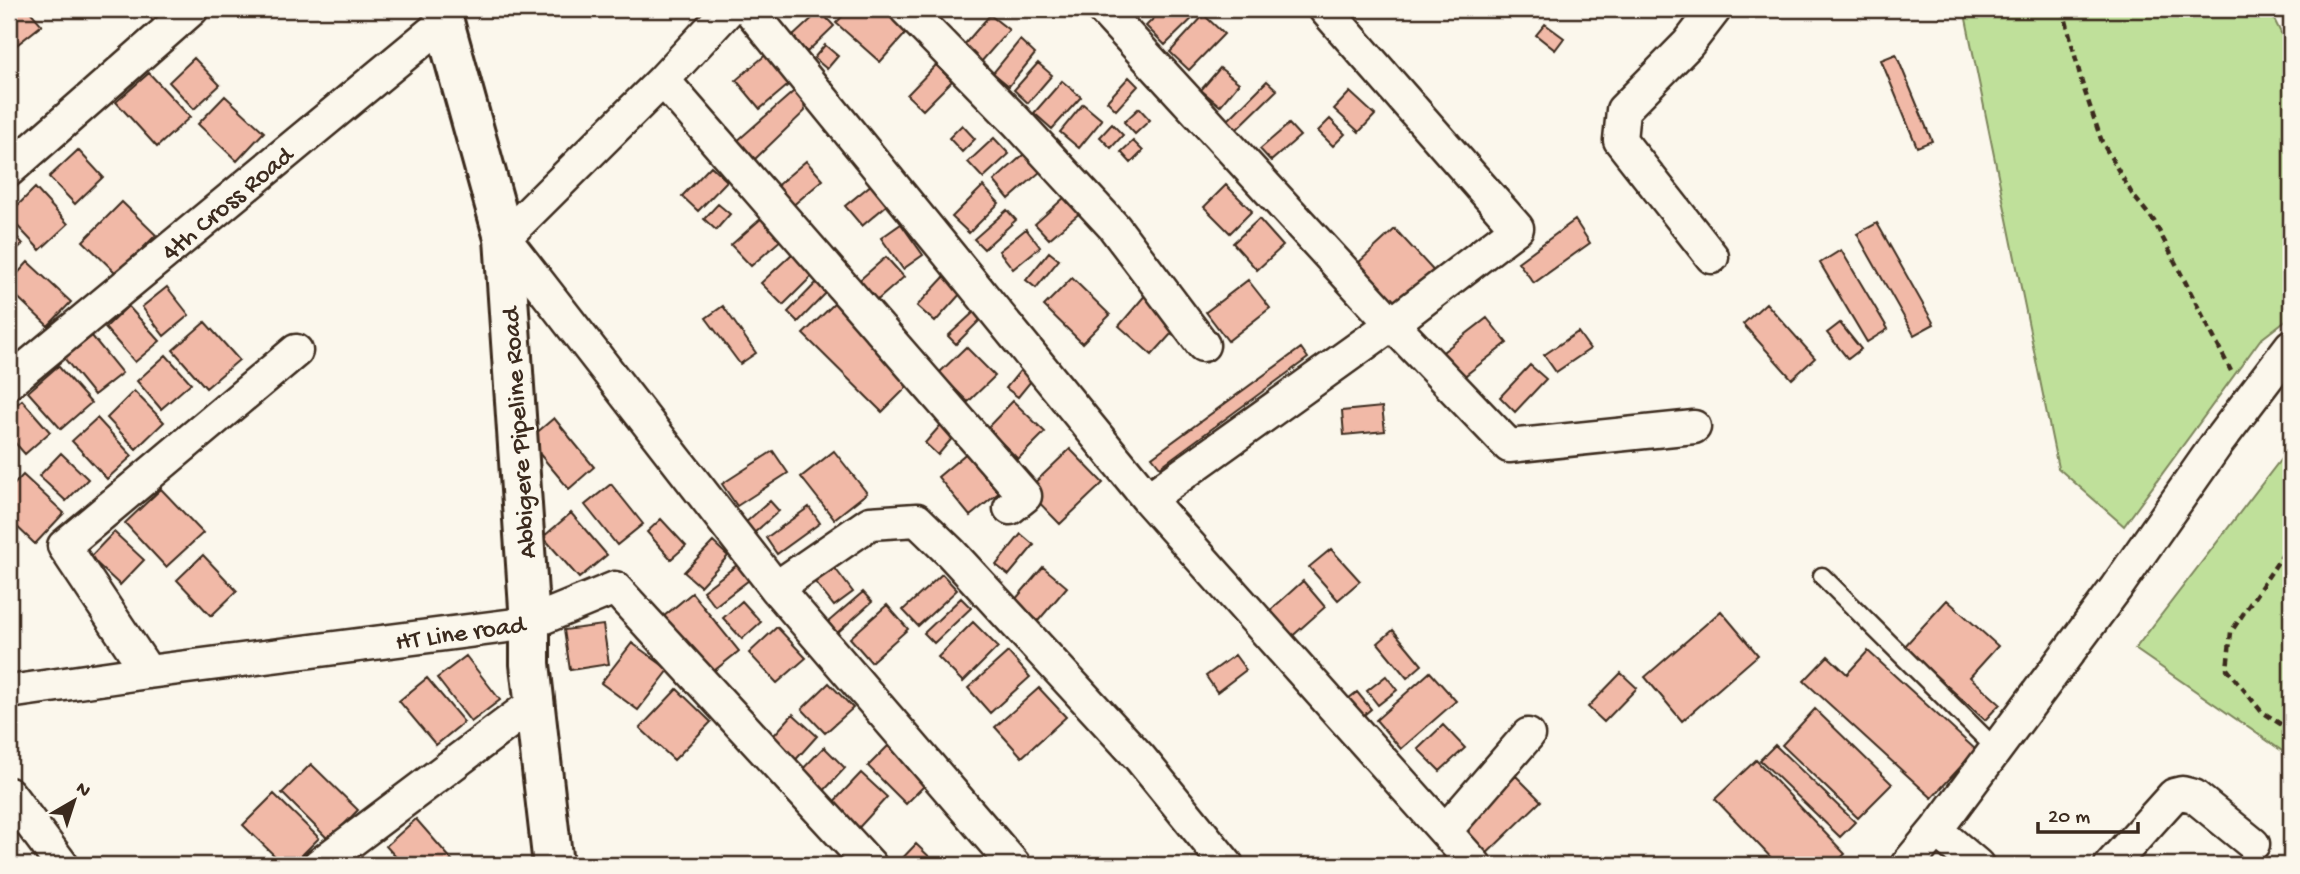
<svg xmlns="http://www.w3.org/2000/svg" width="2300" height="874" viewBox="0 0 2300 874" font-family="'Gochi Hand',sans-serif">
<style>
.green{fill:#bfe09a;stroke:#7d855c;stroke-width:2}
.building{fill:#f1b9a7;stroke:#3b2a1e;stroke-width:2}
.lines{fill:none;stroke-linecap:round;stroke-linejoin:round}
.service-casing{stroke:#3b2a1e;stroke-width:21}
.minor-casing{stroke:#3b2a1e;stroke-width:37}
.tertiary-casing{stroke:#3b2a1e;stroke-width:44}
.path{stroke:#3b2a1e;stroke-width:4.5;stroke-dasharray:7 5;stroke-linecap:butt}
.service{stroke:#fbf7ec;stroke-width:16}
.minor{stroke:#fbf7ec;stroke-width:32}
.tertiary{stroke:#fbf7ec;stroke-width:38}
.labels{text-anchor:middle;stroke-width:5;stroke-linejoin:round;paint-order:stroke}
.street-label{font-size:26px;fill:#3b2a1e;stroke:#fbf7ec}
</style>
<rect width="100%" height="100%" fill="#fbf7ec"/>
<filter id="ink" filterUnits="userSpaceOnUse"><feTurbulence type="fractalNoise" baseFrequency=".0143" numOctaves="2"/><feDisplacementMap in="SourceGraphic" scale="14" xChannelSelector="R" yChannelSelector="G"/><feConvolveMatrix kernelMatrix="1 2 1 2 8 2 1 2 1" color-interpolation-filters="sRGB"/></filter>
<g filter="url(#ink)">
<!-- green -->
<path class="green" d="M1964 9H2269L2291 53V316L2260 340 2124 526 2058 468Z
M2291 446V757L2135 649Z"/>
<!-- building -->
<path class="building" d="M9 9H28L42 25 14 47 9 40Z
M143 9H175L156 24Z
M849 9H883L908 31 880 62 836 23Z
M1163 9H1200L1201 10 1165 45 1146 26Z
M820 11 834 26 807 52 792 37Z
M990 15 1009 30 981 62 963 46Z
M1204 15 1224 34 1189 70 1170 52Z
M1545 24 1564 38 1555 50 1536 35Z
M1020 40 1035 54 1009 86 993 73Z
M825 45 838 56 827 69 814 58Z
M775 47 799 76 760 109 736 80Z
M1896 54 1932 141 1917 147 1881 60Z
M194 58 220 85 194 109 169 82Z
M1038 63 1052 75 1028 103 1014 90Z
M936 65 952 81 923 110 907 95Z
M1220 68 1239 83 1220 106 1201 90Z
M149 73 190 117 157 147 116 102Z
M1129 77 1138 86 1116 110 1107 101Z
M1062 81 1081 97 1052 129 1034 113Z
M1267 81 1277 90 1236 130 1227 121Z
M801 85 805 111 753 161 736 142Z
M1350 92 1375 115 1359 132 1334 109Z
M225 96 264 132 237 161 198 124Z
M1083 104 1102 120 1079 148 1060 132Z
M1139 108 1150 120 1135 134 1124 122Z
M1330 119 1345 134 1333 146 1318 131Z
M1112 124 1123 135 1111 148 1100 137Z
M1289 124 1300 136 1271 161 1260 149Z
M962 125 975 139 962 152 949 138Z
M994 138 1009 154 983 178 968 162Z
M1133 141 1143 151 1131 163 1121 152Z
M78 150 103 177 75 204 49 177Z
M1024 154 1040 172 1009 199 994 181Z
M806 161 823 180 791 207 774 188Z
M711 166 727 181 698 211 682 196Z
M872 184 888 204 862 226 845 206Z
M1226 185 1252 211 1230 233 1204 207Z
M983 186 999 203 969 233 952 217Z
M35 188 68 224 40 250 9 217V214Z
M1066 196 1081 212 1049 239 1035 224Z
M122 202 156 235 117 274 83 241Z
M718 204 730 214 716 230 704 219Z
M1007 210 1016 220 984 249 974 239Z
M763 217 782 239 751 266 731 245Z
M1259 219 1283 246 1257 270 1233 243Z
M1575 220 1590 243 1534 283 1518 262Z
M1877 223 1934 324 1914 335 1857 234Z
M901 224 923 255 903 269 881 238Z
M9 228 23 244 9 256Z
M1026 229 1040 247 1013 269 999 251Z
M1395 229 1441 279 1404 313 1358 263Z
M1841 250 1888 329 1867 342 1820 263Z
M1049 252 1059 260 1036 288 1026 280Z
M792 254 813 275 783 305 761 283Z
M886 257 904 277 873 304 855 284Z
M28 262 71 302 48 326 9 289V283Z
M945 276 962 292 935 322 917 306Z
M1072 278 1110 315 1082 343 1044 306Z
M1248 280 1270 308 1228 341 1206 312Z
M818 281 828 291 798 322 788 312Z
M167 287 189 315 164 336 142 307Z
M1147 293 1181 323 1152 355 1119 326Z
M836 302 914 380 882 412 803 334Z
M1766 303 1815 358 1792 379 1743 324Z
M128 306 160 341 135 362 105 328Z
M723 306 756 353 740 364 706 318Z
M975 311 982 318 956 344 948 336Z
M1487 318 1507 343 1458 381 1439 355Z
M205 322 239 360 206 388 173 350Z
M1840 323 1861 349 1848 359 1827 333Z
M1578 332 1590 349 1556 372 1544 355Z
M92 336 122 373 94 395 64 358Z
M966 347 995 376 968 402 939 373Z
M1301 348 1308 358 1160 467 1152 457Z
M166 355 191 383 161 409 137 381Z
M1530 365 1546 379 1515 412 1500 397Z
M58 366 91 403 61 429 28 392Z
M1024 366 1036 375 1018 397 1006 388Z
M134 391 164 422 136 449 107 418Z
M22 400 50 432 25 454 9 436V411Z
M1013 401 1045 432 1018 459 987 428Z
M1382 407 1385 431 1344 435 1342 411Z
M97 418 132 456 107 479 72 441Z
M554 418 594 467 569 489 528 440Z
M946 419 959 430 938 455 925 443Z
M1070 449 1103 483 1060 524 1027 490Z
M773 451 788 473 737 506 722 484Z
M834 451 867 493 834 519 801 477Z
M969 451 1001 491 970 516 938 477Z
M61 453 88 479 66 501 39 476Z
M23 475 64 513 35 544 9 519V490Z
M611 484 643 524 617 545 585 505Z
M161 489 203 533 166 567 125 523Z
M770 501 779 511 754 533 745 523Z
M809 507 820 523 777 554 766 538Z
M571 513 607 555 579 578 543 537Z
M661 519 686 546 671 559 647 532Z
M114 532 144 560 120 585 90 557Z
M1021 534 1034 545 1009 575 996 565Z
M713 542 728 556 700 586 684 572Z
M1331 549 1360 581 1338 600 1309 567Z
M203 555 237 591 211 616 177 580Z
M737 565 749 580 715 606 703 591Z
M834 567 853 592 834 606 815 582Z
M1043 567 1067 587 1038 621 1014 601Z
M942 574 957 590 918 626 903 610Z
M1303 581 1325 607 1288 640 1265 615Z
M863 592 872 602 837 633 828 622Z
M692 593 739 651 710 674 663 617Z
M961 598 971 608 934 643 924 633Z
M1947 600 1998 646 1970 677 2000 704 1985 720 1904 647Z
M742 601 761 622 742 639 723 618Z
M887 605 908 629 871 662 850 638Z
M1721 611 1758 655 1682 721 1645 677Z
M973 622 998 647 963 682 938 657Z
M603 625 609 664 570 670 564 630Z
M777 627 806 658 777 683 749 653Z
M1393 630 1422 665 1407 678 1378 643Z
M632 643 669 670 638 710 601 683Z
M1868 651 1976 750 1932 798 1804 681 1828 656 1847 674Z
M1008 652 1030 677 990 713 968 688Z
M1235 655 1246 670 1217 692 1206 676Z
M466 656 500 700 471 722 437 678Z
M1430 672 1456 701 1401 749 1376 720Z
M1621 673 1637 688 1604 722 1588 707Z
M1386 676 1397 690 1378 705 1367 691Z
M427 678 464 722 436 745 399 701Z
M829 683 853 708 825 733 802 709Z
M1039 688 1066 717 1022 757 995 727Z
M677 689 711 722 674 760 640 728Z
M1357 692 1371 709 1358 720 1344 702Z
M1815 709 1892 784 1858 818 1782 745Z
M793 714 817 736 791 765 766 744Z
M1443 725 1465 748 1440 771 1418 749Z
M1775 745 1855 822 1840 837 1760 760Z
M888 746 926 784 906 804 868 766Z
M824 747 845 768 820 795 798 774Z
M1756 760 1845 854 1833 865H1778L1715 799Z
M311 764 358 810 329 840 282 793Z
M861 773 887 797 853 834 826 810Z
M1516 776 1541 801 1479 861 1454 835Z
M274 794 319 838 292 865H284L243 825Z
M416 819 452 860 446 865H403L386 846Z
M916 844 938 865H896Z"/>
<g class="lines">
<defs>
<path id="service" d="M1822 576 1996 749"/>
<path id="minor" d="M729 9 663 80 504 238 776 588 870 523 917 520 951 553 1140 758 1227 865
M749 9 1148 499 1475 865
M906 9 1016 121 1114 227 1203 345
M1103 9 1392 324 1509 446 1694 427
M663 80 1025 496 1010 508
M9 170 192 9
M1712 257 1620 140 1623 110 1688 44 1715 9
M9 382 444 22
M1148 499 1392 324 1517 228 1325 9
M776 588 1014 865
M148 672 64 546 296 351
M9 692 148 672 530 623 615 588 870 865
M9 794 62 865
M1446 830 1528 735
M1936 830 1977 865
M319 865 534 703
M1907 865 1936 830 2116 588 2218 442 2291 346
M2111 865 2174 795 2182 793 2194 796 2253 844"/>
<path id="tertiary" d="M443 9 444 22 504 238 530 623V664L553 865"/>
</defs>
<!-- service casing -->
<use href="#service" class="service-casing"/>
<!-- minor casing -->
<use href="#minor" class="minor-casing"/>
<!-- tertiary casing -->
<use href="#tertiary" class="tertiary-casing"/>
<!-- path -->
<path class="path" d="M2063 9 2082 83 2102 142 2132 194 2154 221 2231 371
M2291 530 2288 547 2231 632 2227 669 2261 711 2291 731"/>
<!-- service -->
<use href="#service" class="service"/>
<!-- minor -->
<use href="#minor" class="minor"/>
<!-- tertiary -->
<use href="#tertiary" class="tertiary"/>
</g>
</g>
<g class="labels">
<!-- street labels -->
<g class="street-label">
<text transform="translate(226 202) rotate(-40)" y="9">4th Cross Road</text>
<text transform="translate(517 433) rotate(-94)" y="9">Abbigere Pipeline Road</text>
<text transform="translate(460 631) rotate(-8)" y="9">HT Line road</text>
</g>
</g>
<!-- margin -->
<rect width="2300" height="874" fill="none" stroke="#fbf7ec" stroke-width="35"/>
<rect x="18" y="18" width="2265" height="839" fill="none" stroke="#3b2a1e" stroke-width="2.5" filter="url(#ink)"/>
<!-- north arrow -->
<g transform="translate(74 801) rotate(39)" stroke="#fbf7ec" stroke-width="5" paint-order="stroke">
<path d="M0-5L12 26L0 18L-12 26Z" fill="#3b2a1e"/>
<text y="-10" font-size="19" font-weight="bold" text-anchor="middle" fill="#3b2a1e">N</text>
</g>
<!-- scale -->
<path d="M2038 822v10h100v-10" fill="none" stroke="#3b2a1e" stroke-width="3.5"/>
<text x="2048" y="822" font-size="21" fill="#3b2a1e" stroke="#fbf7ec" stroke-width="5" paint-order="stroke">20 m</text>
</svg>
